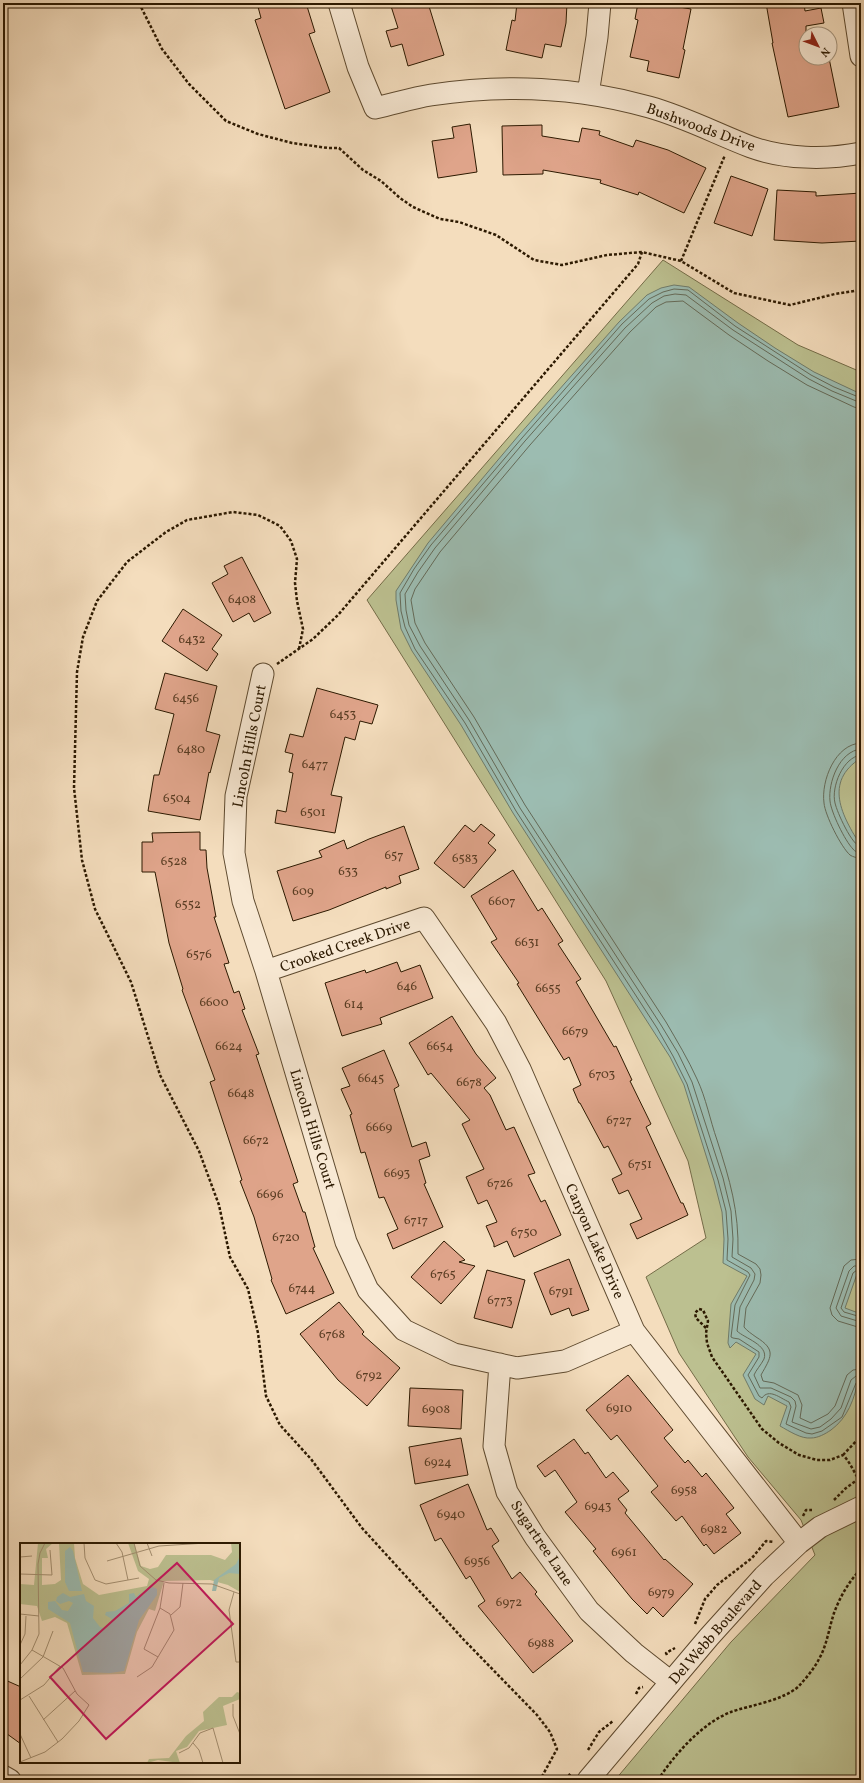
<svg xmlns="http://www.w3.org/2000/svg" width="864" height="1783" viewBox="0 0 864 1783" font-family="Vollkorn,serif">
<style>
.green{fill:#bcc090;stroke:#746c48}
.water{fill:#9cbcb1;stroke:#6f7b6a}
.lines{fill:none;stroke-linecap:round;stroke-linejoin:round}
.shore{stroke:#646a58;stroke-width:1}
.building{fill:#dfa48a;stroke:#2c1900}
.minor-casing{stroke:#5e4a2f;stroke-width:23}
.path{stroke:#2c1900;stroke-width:2.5;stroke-dasharray:3 2;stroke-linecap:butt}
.minor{stroke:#f8e9d4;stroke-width:21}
.labels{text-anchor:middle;stroke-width:3.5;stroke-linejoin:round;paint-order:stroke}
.number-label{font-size:13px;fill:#593c22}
.street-label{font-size:15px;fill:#2c1900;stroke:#f8e9d4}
.inset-road{fill:none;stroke:#a48f71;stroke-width:1}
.view{fill:#c2185b;fill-opacity:0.15;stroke:#c2185b;stroke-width:2}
.inset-edge{fill:none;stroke:#2c1900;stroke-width:2}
</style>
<rect width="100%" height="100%" fill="#f4ddbd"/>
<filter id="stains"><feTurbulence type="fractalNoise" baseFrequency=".005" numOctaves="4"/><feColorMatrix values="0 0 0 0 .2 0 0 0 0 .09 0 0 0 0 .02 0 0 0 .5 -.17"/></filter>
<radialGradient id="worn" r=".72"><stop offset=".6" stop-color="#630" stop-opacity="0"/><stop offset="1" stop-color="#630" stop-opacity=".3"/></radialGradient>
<!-- green -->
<path class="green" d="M663 260 798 345 861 372V1780H615L731 1642 815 1555 801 1520 748 1457 679 1353 646 1277 706 1238 688 1161 606 981 367 600Z"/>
<!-- water -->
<path class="water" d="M674 285 689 287 738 323 775 348 814 372 861 394V758C823 782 842 816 861 846V1275L857 1274 845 1308 861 1314C861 1353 864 1406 831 1430 825 1434 818 1438 811 1438 801 1439 789 1431 780 1426L787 1406 768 1396 764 1405 755 1399 743 1375 756 1354 736 1342 730 1348 728 1343 731 1304 747 1276 723 1263 724 1239 722 1212 714 1181 684 1085 670 1057 513 813 461 725 412 651 401 629 396 600V591L428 543 519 435 619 322 647 295 661 288Z"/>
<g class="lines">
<!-- shore -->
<path class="shore" d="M861 398 834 387 811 375 735 326 688 290 674 289 663 292 649 299 622 324 522 438 431 545 414 569 400 593 401 611 405 627 415 649 465 723 516 811 657 1028 673 1056 687 1084 718 1180 726 1211 728 1239 727 1260 748 1272 750 1275 735 1305 731 1337 733 1338 739 1339 759 1352V1357L748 1375 759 1396 762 1398C769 1388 780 1398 789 1402L791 1407 786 1424 806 1433 812 1434 822 1431 842 1417 856 1383 861 1380
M861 403 832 391 809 379 733 330 686 295 675 294 664 296 652 303 625 328 525 441 435 548 418 572 405 594 406 610 409 625 420 646 469 720 520 808 661 1025 678 1053 692 1082 723 1178 731 1211 733 1239 732 1257 751 1268 755 1274 754 1280 740 1307 737 1331C744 1338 769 1345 764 1359 761 1365 756 1370 754 1375L760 1388H771L791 1397 795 1401 796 1406 792 1422 811 1429 820 1427 831 1419 841 1408 851 1380 856 1376 861 1375
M861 409 854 407 807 385 768 361 729 335 683 301 666 302 656 307 630 332 530 445 440 552 415 589 411 600 415 623 425 643 474 717 525 805 666 1022C677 1041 688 1059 697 1079 706 1098 710 1120 717 1140 730 1181 739 1210 738 1254L756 1264 760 1269 761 1275 760 1283 746 1308 744 1327C747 1331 752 1334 756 1337 777 1350 771 1357 761 1375L763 1381 774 1383 798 1395 802 1405 800 1418 811 1423 828 1414 835 1406 847 1375 853 1370 861 1369
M861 743C835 744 821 781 824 803 825 815 841 847 850 855 853 857 857 858 861 858
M861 749C839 751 828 783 830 801 831 812 845 841 853 849 855 852 858 852 861 852
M861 755C843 757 831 787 835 803 837 812 852 846 861 847
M861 1259 851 1260 844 1266 830 1308 832 1315 838 1321 861 1328
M861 1266H854L849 1271 836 1308 841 1316 861 1322
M861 1271 857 1270 853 1273 841 1308 844 1312 861 1317"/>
</g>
<!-- building -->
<path class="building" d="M257 3H306L315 32 309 34 330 92 285 109 255 20 261 18Z
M390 3H428L444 55 408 66 402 44 391 47 386 31 398 28Z
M517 3H567L566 23 561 47 545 44 542 58 506 50 512 20 515 21Z
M638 3H656L691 9 683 49 685 50 679 78 647 71 649 61 630 57 638 20 635 19Z
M766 3H804L805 11 821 8 824 23 806 26V58H829L839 107 788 117 772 43H773Z
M470 124 477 172 438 178 432 141 454 138 452 127Z
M542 125V136L579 142 582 128 600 131 599 135 633 147 636 140 668 150 706 168 684 213 639 192 638 195 600 183 601 180 543 170V174L503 175 502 126Z
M731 176 768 189 752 236 714 223Z
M777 190 816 192V196L861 193V241L822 243 774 240Z
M242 557 271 613 254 622 249 613 233 622 212 583 228 574 224 566Z
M183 609 222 635 212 649 218 654 207 671 162 641Z
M165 673 217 686 206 731 220 735 210 773 209 772 200 820 148 811 154 775H159L174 714 155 709Z
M317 688 378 705 372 724 360 721 355 740 345 737 331 795 342 797 335 833 275 823 277 810 286 812 293 773 289 772 293 754 285 752 290 734 303 737Z
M481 824 495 835 488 843 496 850 464 888 434 863 465 825 474 832Z
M404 826 419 869 399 876 401 883 386 889V887L329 910 293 921 277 871 322 857 319 851 344 840 347 849 369 839Z
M200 832V850H206L207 868 216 917H214L229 963 224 964 234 993 239 991 245 1009 242 1010 259 1054 256 1055 298 1182 293 1184 303 1212H305L315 1247 313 1248 334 1293 286 1314 271 1280 272 1279 254 1217 240 1181 242 1180 210 1082 215 1080 182 990 183 989 169 943 155 872H142V842H153L152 833Z
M513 870 538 911 542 908 563 941 558 944 581 979 576 982 614 1047 616 1046 632 1080 630 1081 651 1124 646 1127 681 1203H683L688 1215 637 1239 630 1224 642 1219 628 1190 619 1194 612 1179 622 1174 608 1146 604 1148 580 1103H579L573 1089 581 1085 569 1057 564 1060 517 984 519 983 491 942 497 939 471 896Z
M397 962 401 972 420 965 433 998 380 1018 382 1024 342 1036 325 983 365 970 366 973Z
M452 1016 476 1054 496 1078 484 1088 490 1095 506 1130 514 1127 535 1173 528 1175 541 1202 545 1200 561 1235 514 1257 507 1241 494 1247V1244L486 1226 497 1222 487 1200 478 1204 466 1177 484 1169 462 1124 470 1120 431 1073 428 1075 409 1043Z
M384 1050 399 1086 394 1089 412 1147 426 1142 430 1156 419 1160 426 1183 424 1184 443 1227 393 1249 387 1234 398 1229 384 1197 379 1198 365 1152 361 1153 350 1115 352 1114 341 1089 350 1086 342 1068Z
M444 1241 465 1260 459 1262 475 1266 441 1304 411 1277Z
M569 1259 589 1310 572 1316 569 1308 551 1315 534 1273Z
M487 1270 525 1280 512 1328 474 1318Z
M339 1302 364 1332 362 1334 400 1368 367 1406 338 1380 300 1334Z
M628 1375 673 1430 664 1438 685 1463 688 1460 702 1477 706 1473 734 1508 726 1514 741 1533 714 1554 706 1544 704 1546 682 1516 676 1521 651 1492 658 1486 617 1435 611 1440 586 1410Z
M410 1388 463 1390 461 1429 408 1426Z
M461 1438 468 1475 415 1484 409 1447Z
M574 1439 585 1454 588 1452 606 1478 613 1472 629 1491 618 1499 627 1510 625 1513 664 1560 665 1559 693 1584 663 1617 653 1607 647 1614 632 1599 593 1551 596 1549 565 1512 577 1502 555 1470 545 1477 537 1466Z
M468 1484 487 1530 491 1528 499 1541 492 1546 512 1579 520 1572 537 1592 535 1594 573 1641 533 1673 478 1606 485 1601 470 1576 466 1579 441 1538 435 1541 420 1505Z
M3 1679 21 1687V1744L3 1731Z"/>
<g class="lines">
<defs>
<path id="minor" d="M339 3 358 67 375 108C394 104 412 98 431 95 503 84 579 87 649 107 685 117 717 134 751 147 784 159 826 160 861 153
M853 3 861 56
M588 94 597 37 600 3
M263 674 236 796 234 853 243 901 266 971 346 1242 368 1290 404 1330 454 1354 517 1368 565 1361 634 1331
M266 971 424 918 496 1023 520 1069 634 1331 799 1543
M500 1364 494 1446 507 1492 535 1537 589 1611 634 1653 671 1682
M3 1776 10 1780
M588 1780 709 1637 764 1576 799 1543 820 1527 861 1507"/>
</defs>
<!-- minor casing -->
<use href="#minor" class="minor-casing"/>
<!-- path -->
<path class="path" d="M139 3 162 49 189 84 226 121 258 134 292 143 328 148H339L363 170 381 181 400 198 413 207 440 219 459 222 496 235 534 260 562 265 607 255 642 252 681 261 734 293 790 305 835 294 861 290
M681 261 725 155
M299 649 303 629 297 601 295 583 297 559 291 541 280 526 258 515 233 512 187 520 166 532 127 562 97 601 83 637 77 672 74 788 82 860 95 909 131 982 160 1075 199 1151 219 1205 230 1257 248 1289 258 1333 266 1396 280 1425 311 1459 362 1528 464 1640 537 1715 550 1732 557 1749 540 1780
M277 664 313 639 338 615 638 264 642 252
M706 1328 696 1318 695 1313 699 1309 703 1310 708 1321 706 1333 707 1343 712 1357 762 1429 779 1443 799 1455 817 1460H830L843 1455C851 1463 854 1473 861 1483
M843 1455 861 1436
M834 1500 846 1488 861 1477
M803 1516 806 1510H812
M695 1624 705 1599 717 1585 752 1558 766 1541 774 1542
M667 1655 666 1653 675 1648
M636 1694 639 1688 643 1687
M588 1750 599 1732 613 1721
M565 1780 571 1773
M658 1780C674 1755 702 1723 731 1712 750 1705 783 1701 799 1686 806 1678 814 1669 819 1659 827 1645 829 1628 834 1613 840 1597 849 1581 861 1569"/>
<!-- minor -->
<use href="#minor" class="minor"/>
</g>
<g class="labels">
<!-- number labels -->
<g class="number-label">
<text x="242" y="603">6408</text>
<text x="192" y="643">6432</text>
<text x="186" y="702">6456</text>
<text x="343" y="718">6453</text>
<text x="191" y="753">6480</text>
<text x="315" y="768">6477</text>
<text x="177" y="802">6504</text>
<text x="313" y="816">6501</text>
<text x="394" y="859">657</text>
<text x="465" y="862">6583</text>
<text x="174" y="865">6528</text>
<text x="348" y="875">633</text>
<text x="303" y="895">609</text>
<text x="502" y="905">6607</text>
<text x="188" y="908">6552</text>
<text x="527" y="946">6631</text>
<text x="199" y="958">6576</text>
<text x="407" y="990">646</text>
<text x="548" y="992">6655</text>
<text x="214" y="1006">6600</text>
<text x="354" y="1008">614</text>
<text x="575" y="1035">6679</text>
<text x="229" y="1050">6624</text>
<text x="440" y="1050">6654</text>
<text x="602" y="1078">6703</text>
<text x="371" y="1082">6645</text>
<text x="469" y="1086">6678</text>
<text x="241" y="1097">6648</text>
<text x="619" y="1124">6727</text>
<text x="379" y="1131">6669</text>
<text x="256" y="1144">6672</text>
<text x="640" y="1168">6751</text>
<text x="397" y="1177">6693</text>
<text x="500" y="1187">6726</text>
<text x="270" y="1198">6696</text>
<text x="416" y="1224">6717</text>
<text x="524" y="1236">6750</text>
<text x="286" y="1241">6720</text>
<text x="443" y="1278">6765</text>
<text x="302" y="1292">6744</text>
<text x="561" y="1295">6791</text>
<text x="500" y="1304">6773</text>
<text x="332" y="1338">6768</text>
<text x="369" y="1379">6792</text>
<text x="619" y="1412">6910</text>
<text x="436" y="1413">6908</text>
<text x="438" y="1466">6924</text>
<text x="684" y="1494">6958</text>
<text x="598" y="1510">6943</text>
<text x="451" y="1518">6940</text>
<text x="714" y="1533">6982</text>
<text x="624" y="1556">6961</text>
<text x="477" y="1565">6956</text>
<text x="661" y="1596">6979</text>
<text x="509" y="1606">6972</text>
<text x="541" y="1647">6988</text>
</g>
<!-- street labels -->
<g class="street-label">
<text transform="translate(701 127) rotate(20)" y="5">Bushwoods Drive</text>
<text transform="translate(249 746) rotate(-79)" y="5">Lincoln Hills Court</text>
<text transform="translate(345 945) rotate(-19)" y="5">Crooked Creek Drive</text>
<text transform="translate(313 1129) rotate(73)" y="5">Lincoln Hills Court</text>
<text transform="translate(595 1241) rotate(66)" y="5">Canyon Lake Drive</text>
<text transform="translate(542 1543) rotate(56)" y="5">Sugartree Lane</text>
<text transform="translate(715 1632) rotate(-49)" y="5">Del Webb Boulevard</text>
</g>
</g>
<!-- overview -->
<g transform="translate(20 1543)">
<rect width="220" height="220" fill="#f4ddbd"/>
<path d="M18 0H33L26 6 28 15H22V42L35 41 41 37 39 0H54L55 15 63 41 79 52 127 43 129 36 118 28 108 0H114L121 23 130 26 138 24 146 12H191L205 17 212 9 211 0H220V49L208 42 190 37 144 38 135 68 129 66 117 89 105 131 62 132 47 80 35 74 22 78 17 63 0 61V41L14 42ZM217 149 220 150V156L203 163 207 182 179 188 167 204 156 208 160 220 138 217 127 220 129 216 149 215 166 193 184 178 183 169 199 154H212Z" fill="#bcc090"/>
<path d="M50 4 53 8 62 48H49L45 39V8ZM220 13V31L209 30 199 35 196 48H192L194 37 216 21ZM133 44 137 46V52L119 77 104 128 90 130 63 129 50 80 28 66V59L35 58 42 67 48 68 53 60 49 58 40 61 36 58 37 54 43 50 50 54 64 51 66 58 74 63 73 75 80 84 86 86 92 76 85 72 86 69 95 68 109 60V51L114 50 116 54 120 50 122 53 125 51 123 48Z" fill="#9cbcb1"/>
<path class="inset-road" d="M64 0 65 15 75 37 86 41 119 35M96 0 102 9 108 37M114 0 120 23 136 37 149 40 192 41 220 51M127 0 132 13M0 14 12 13M87 18 139 3 186 0M0 31 32 32 30 7M214 49 209 67 216 119H220M0 71 19 73M151 72 160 64 163 40M0 102 5 91 6 73M138 114 124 106 140 65 144 40M0 122 12 107 19 91 18 21 20 10 25 0M117 134 132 124 154 87 150 71 140 65M0 136 23 114 33 88M9 153 38 199M0 157 24 142 40 123M213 161V173L220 191M23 177 55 148M0 191 11 215M173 200 179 207 183 220M159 210 169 205 180 190 193 185 203 220M0 219 25 209 42 196 59 178 69 162 57 151 43 125 12 107"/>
<path class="view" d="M157 20 213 81 86 196 30 134Z"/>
<rect width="220" height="220" class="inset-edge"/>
</g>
<!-- margin -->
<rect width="864" height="1783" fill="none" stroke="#f4ddbd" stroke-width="16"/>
<rect x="4" y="4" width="856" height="1775" fill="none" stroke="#2c1900" stroke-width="2"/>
<rect x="8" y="8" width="848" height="1767" fill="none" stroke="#2c1900"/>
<!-- north arrow -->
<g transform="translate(818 46) rotate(132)"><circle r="19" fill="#f8e9d4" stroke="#a6967f"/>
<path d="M0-3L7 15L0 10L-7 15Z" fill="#8f2418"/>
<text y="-6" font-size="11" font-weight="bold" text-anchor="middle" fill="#2c1900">N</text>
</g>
<rect width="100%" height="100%" filter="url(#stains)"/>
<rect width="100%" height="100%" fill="url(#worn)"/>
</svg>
